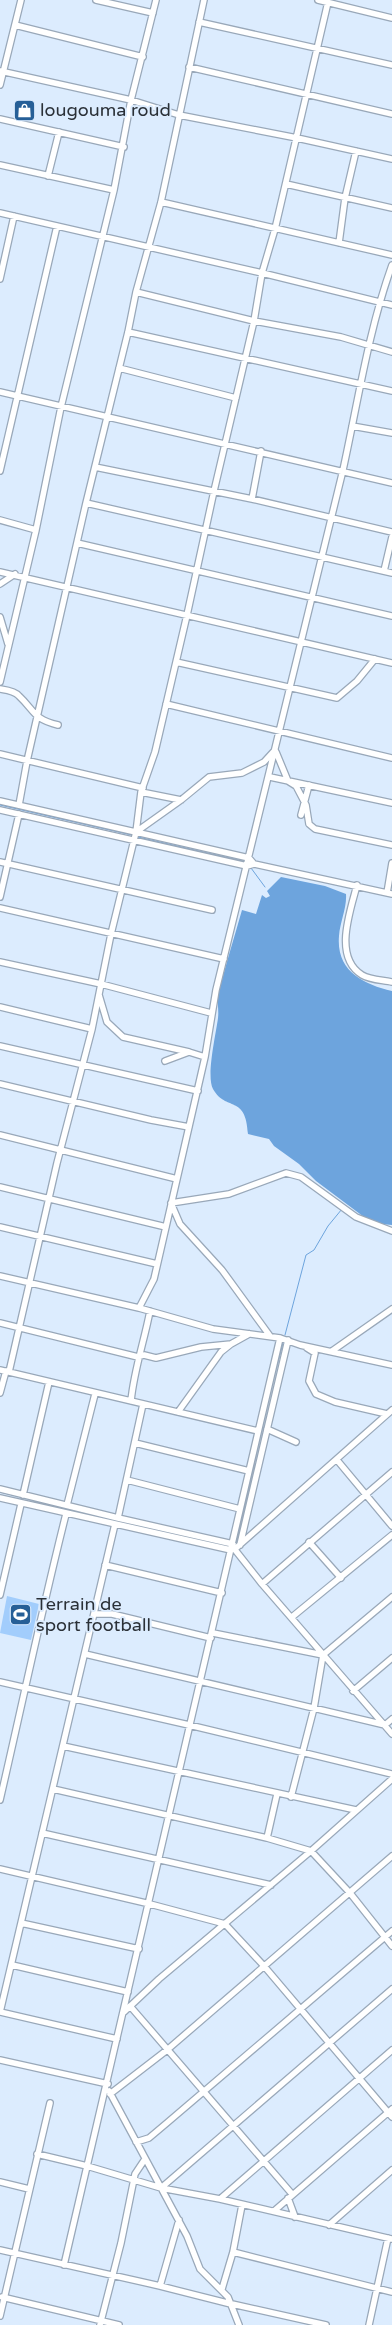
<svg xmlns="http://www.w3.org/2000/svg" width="392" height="2325" viewBox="0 0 392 2325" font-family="'Varela Round',sans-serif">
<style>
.green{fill:#a2cdfc}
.water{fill:#6da4dd}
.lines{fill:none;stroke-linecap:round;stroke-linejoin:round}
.stream{stroke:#6da4dd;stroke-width:1}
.minor-casing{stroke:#99a8b9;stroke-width:8}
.minor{stroke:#fff;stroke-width:5.5}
.labels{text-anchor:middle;stroke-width:4;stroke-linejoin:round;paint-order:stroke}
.poi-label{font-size:18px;fill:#2a3037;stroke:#dcecfe;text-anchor:start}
</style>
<rect width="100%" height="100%" fill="#dcecfe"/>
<!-- green -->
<path class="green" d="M7 1596 39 1604 31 1640 0 1633Z"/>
<!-- water -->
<path class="water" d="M281 877 325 886 346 894C347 908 340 922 339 936 336 971 363 984 392 991V1225L372 1223 316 1181 299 1164 274 1146 269 1139 248 1134C246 1094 226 1112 213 1089 206 1076 216 1034 218 1018 219 1010 217 1002 218 995 225 967 234 938 242 910L256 914 262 895 266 898 270 896 267 891Z"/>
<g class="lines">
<!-- stream -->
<path class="stream" d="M0 805 132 835
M138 837 242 861
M251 868 265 887
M285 1335 306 1255 314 1250 328 1226 342 1209
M274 1376 283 1343
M0 1492 41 1502
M237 1540 264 1419
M210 1542 228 1546"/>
<defs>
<path id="minor" d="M96 0 153 13
M318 0 392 18
M199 22 392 65
M15 25 143 57
M189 67 392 114
M0 71 131 100 179 115 297 138 392 159
M0 85 21 0
M0 119 124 147
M0 165 114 190
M48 176 59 132
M286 184 392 208
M161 202 392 255
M0 213 262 273 392 305
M339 243 345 198 356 151
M0 279 14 216
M136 292 254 321 341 337 392 352
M128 332 392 391
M119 368 236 398
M0 392 392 483
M352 426 392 433
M95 467 252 499 392 532
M0 471 57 226
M252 499 261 451
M86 503 392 573
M0 520 36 530
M77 543 392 616
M384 571 392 537
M0 572 392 663
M0 584 15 574
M0 617 8 644
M176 662 337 698 357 681 375 659
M0 682 36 530 61 407 114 190 131 100 156 0
M0 689C6 690 15 691 19 696 35 711 33 719 58 725
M166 704 392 758
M276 752 288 781 296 786 306 805 309 824 315 829 392 845
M0 754 143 788
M270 777 392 803
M141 792 181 800
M0 801 249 858 254 864 247 866 0 810
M19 805 27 761 86 503 128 332 136 292 161 202 204 0
M301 815 309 785
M136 832 181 800 209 777 242 773 264 762 275 750
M0 862 212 910
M254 864 392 894
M357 885C350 912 333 957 362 975 370 980 383 980 392 982
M387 893 392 863
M0 897 19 814
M0 908 224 959
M0 962 101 984 211 1013
M99 995 107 1022 123 1037 189 1052
M0 1007 92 1029
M0 1046 198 1091
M165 1061 189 1052 205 1057
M0 1084 151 1120 189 1127
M0 1135 177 1179
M0 1187 166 1227
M0 1227 157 1264
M0 1276 139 1308 213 1329 280 1338 300 1345 392 1365
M139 1308 154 1279 205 1057 216 990 343 470C358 402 368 332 392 265
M0 1323 138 1357 144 1355 156 1358 201 1347 231 1344 249 1334
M270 1336 222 1270 180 1224 171 1203 229 1194 286 1173 301 1177 356 1217 392 1231
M307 1348 315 1353 309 1381 316 1394 335 1402 387 1414
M332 1351 392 1309
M0 1370 258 1431
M9 1372 57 1163 92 1029 111 934 136 832 141 792 155 752 187 615 214 491 254 321 262 273 275 229 328 2
M0 1393 6 1371
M131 1401C134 1370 144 1342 150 1311
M178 1412 221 1352 231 1344
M267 1429 296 1442
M135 1443 249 1471
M337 1460 392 1526
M127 1480 240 1509
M0 1489 118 1518 233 1544
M23 1495 49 1382
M0 1498 231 1550
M67 1505 95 1394
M118 1518 143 1404
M309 1542 341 1578
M240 1545 288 1340
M232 1546 262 1584 392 1734
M235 1549 392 1410
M105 1565 222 1593
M262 1584 392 1472
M0 1595 21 1504
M95 1614H112L211 1638
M292 1617 392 1535
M213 1633 323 1655
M85 1654 385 1725 392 1719
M0 1682 189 1725 392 1774
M353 1691 392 1658
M63 1746 356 1810
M53 1789 267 1838 311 1851 350 1893 392 1946
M291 1797 314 1708 323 1655 392 1597
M0 1800C22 1705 42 1609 66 1514
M42 1833 271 1885
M267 1838 277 1794
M0 1869 150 1904 225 1924 264 1966 392 2117
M21 1923 139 1949
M12 1965 128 1992
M130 2006 292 2194
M0 2012 115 1524
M0 2012 117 2039
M124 2012 159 1979 311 1851 392 1779
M0 2060 108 2084
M109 2091 187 2236 200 2269 228 2297 239 2325
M110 2094 167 2050 392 1856
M136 2142 149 2138 168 2122 392 1931
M37 2154 87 2166 161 2188 220 2199 392 2239
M0 2182 29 2189
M161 2188 392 1989
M288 2198 295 2217
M220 2199 392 2050
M274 2211 392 2109
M329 2225 392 2170
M0 2250 160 2286 231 2304
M233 2252 392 2292
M64 2265 280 1338
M160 2286 179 2220
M222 2289 233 2252 242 2205
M2 2297 119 2325
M232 2304 326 2325
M0 2316 50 2103
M100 2325 121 2243 135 2174 145 2159
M369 2325 388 2238"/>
</defs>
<!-- minor casing -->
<use href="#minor" class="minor-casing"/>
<!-- minor -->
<use href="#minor" class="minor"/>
</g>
<!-- icons -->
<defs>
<symbol id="shop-square" viewBox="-11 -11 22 22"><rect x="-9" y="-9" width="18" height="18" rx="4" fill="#265f97" stroke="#dcecfe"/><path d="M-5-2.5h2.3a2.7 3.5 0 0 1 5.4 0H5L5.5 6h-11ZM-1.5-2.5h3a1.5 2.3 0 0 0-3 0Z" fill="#fff"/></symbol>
<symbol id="stadium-square" viewBox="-11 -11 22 22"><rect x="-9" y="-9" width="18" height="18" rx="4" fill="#265f97" stroke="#dcecfe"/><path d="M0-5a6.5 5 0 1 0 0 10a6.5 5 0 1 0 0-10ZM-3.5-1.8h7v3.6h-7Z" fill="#fff"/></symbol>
</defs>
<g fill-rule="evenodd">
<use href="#shop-square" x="12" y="98" width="25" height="25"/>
<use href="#stadium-square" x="8" y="1602" width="25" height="25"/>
</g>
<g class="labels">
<!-- poi labels -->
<g class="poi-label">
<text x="40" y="116">lougouma roud</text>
<text x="36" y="1610">Terrain de<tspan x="36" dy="21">sport football</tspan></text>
</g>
</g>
</svg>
